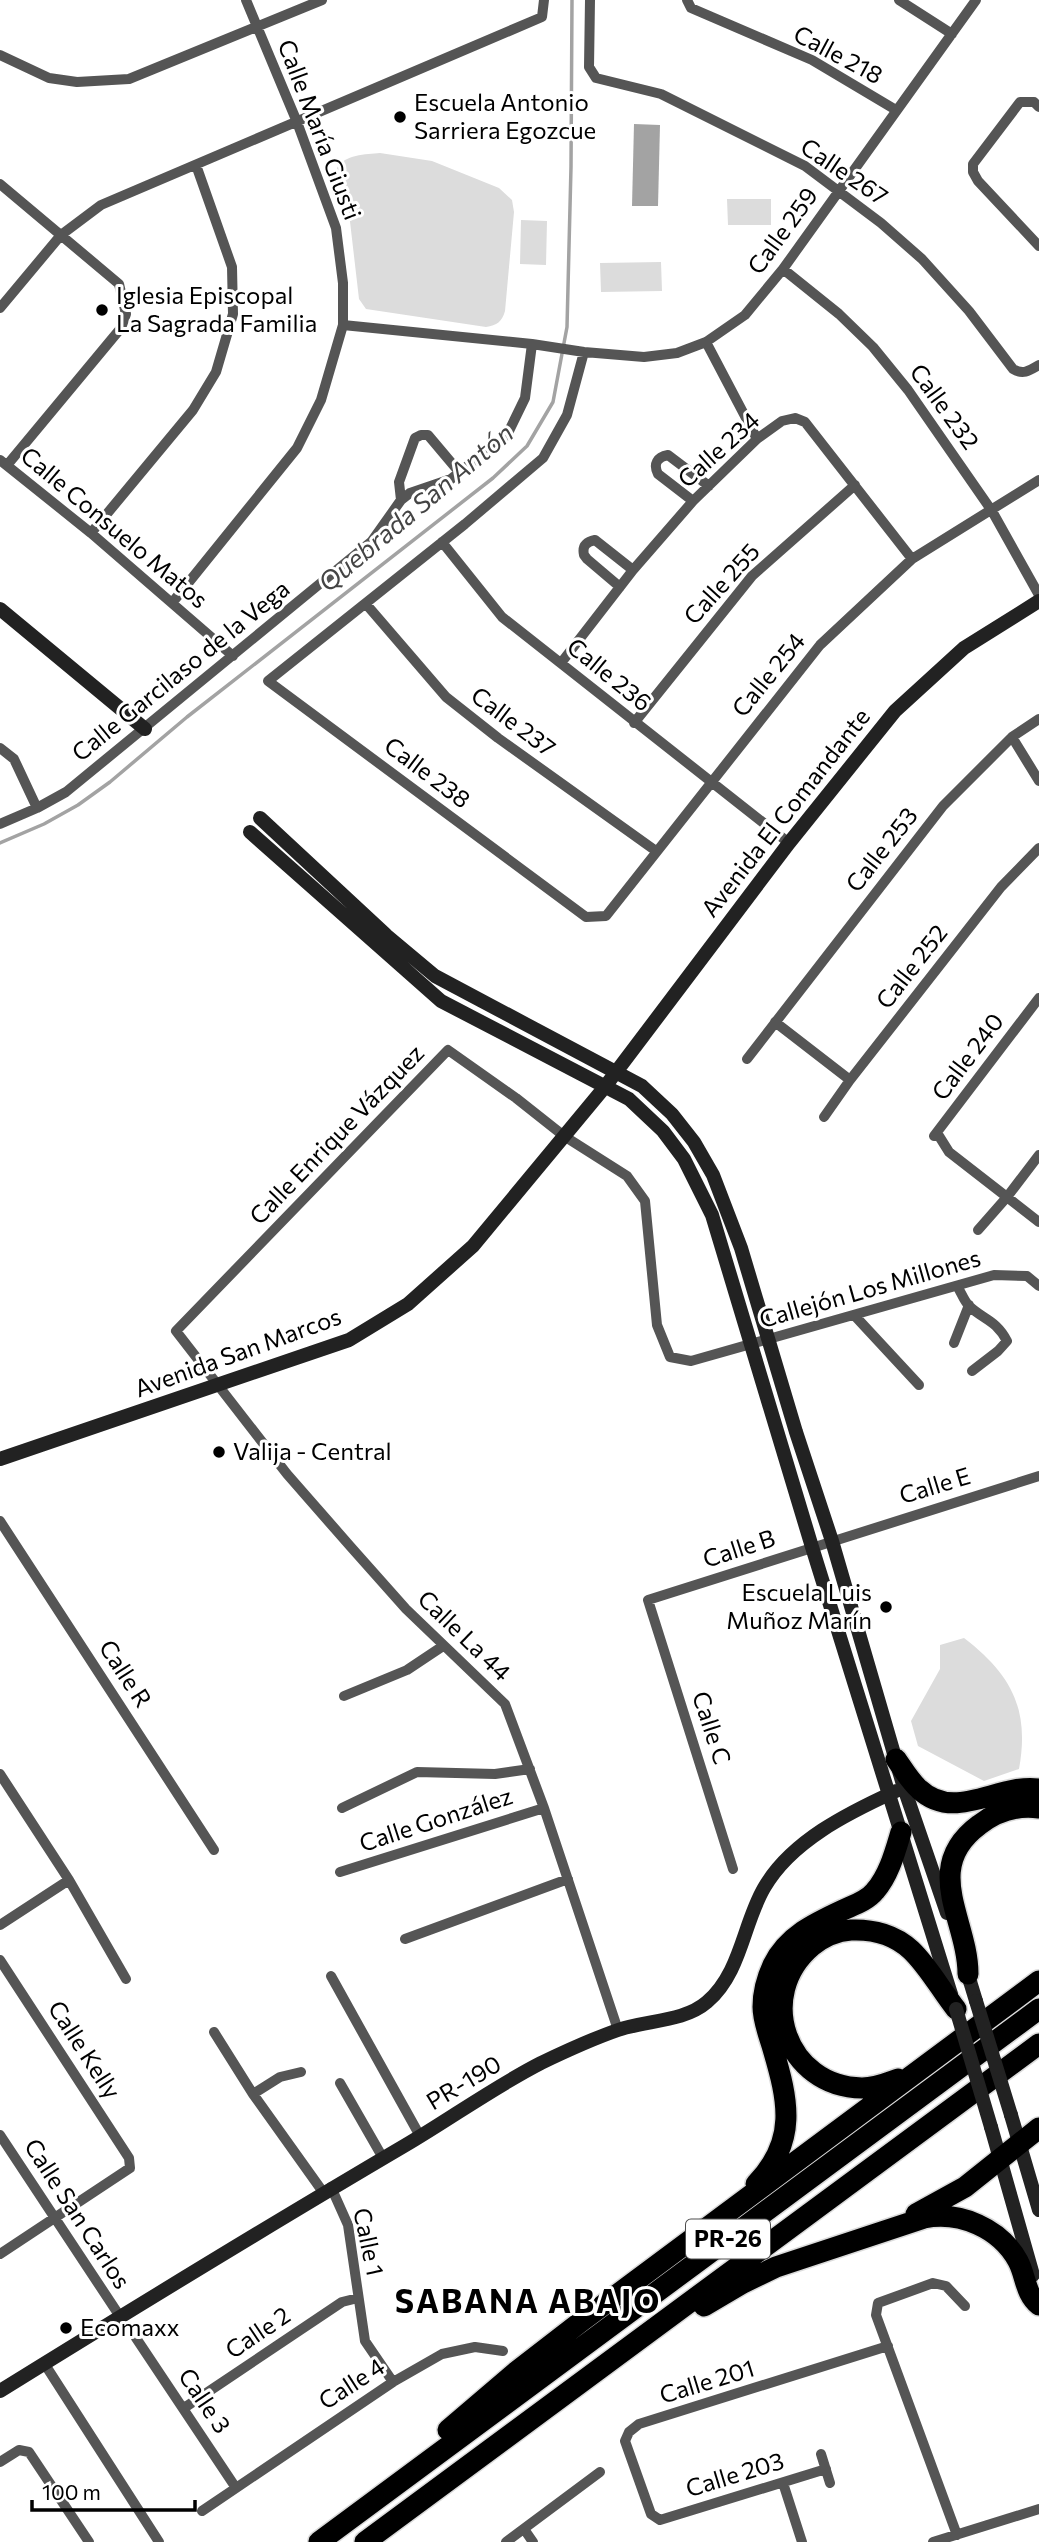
<svg xmlns="http://www.w3.org/2000/svg" width="1039" height="2542" viewBox="0 0 1039 2542" font-family="Commissioner,sans-serif">
<style>
.green{fill:#dcdcdc}
.water{fill:#a3a3a3}
.lines{fill:none;stroke-linecap:round;stroke-linejoin:round}
.stream{stroke:#a3a3a3;stroke-width:3.5}
.highway-casing{stroke:#dbdbdb;stroke-width:24}
.street{stroke:#555;stroke-width:10}
.secondary{stroke:#222;stroke-width:14}
.highway{stroke:#000;stroke-width:21}
.secondary-bridge{stroke:#222;stroke-width:14}
.poi-dot{fill:#000;stroke:#fff;stroke-width:2.5}
.labels{text-anchor:middle;stroke-width:6;stroke-linejoin:round;paint-order:stroke}
.shield{fill:#fff;stroke:#4c4c4c;stroke-width:2}
.shield-label{font-size:23px;font-weight:bold;fill:#000}
.street-label{font-size:24px;fill:#000;stroke:#fff}
.poi-label{font-size:24px;fill:#000;stroke:#fff;text-anchor:start}
.water-label{font-size:26px;font-style:italic;fill:#444;stroke:#fff}
.district-label{font-size:32px;font-weight:bold;letter-spacing:2px;fill:#000;stroke:#fff}
</style>
<rect width="100%" height="100%" fill="#fff"/>
<!-- green -->
<path class="green" d="M380 153 432 161 499 188 512 200 514 212 505 311C502 322 497 325 486 327L366 309 359 299 349 213 337 168C344 155 366 154 380 153Z
M727 199H771V225H728Z
M521 220 547 221 546 265 520 264Z
M661 262 662 291 601 292 600 263Z
M964 1638C1011 1674 1030 1709 1019 1769L984 1781 918 1746 911 1721 940 1669V1645Z"/>
<!-- water -->
<path class="water" d="M634 124 660 125 658 206H632Z"/>
<g class="lines">
<!-- stream -->
<path class="stream" d="M0 843 44 824 78 805 110 782 187 717 493 478 527 446 553 402 567 327 571 167 572 0"/>
<defs>
<path id="highway" d="M896 1759C903 1769 910 1781 919 1789 955 1823 998 1783 1039 1789
M968 1974C968 1920 921 1868 979 1825 997 1811 1017 1805 1039 1808
M898 2079C887 2083 875 2088 862 2088 786 2087 754 1995 812 1946 823 1937 838 1931 851 1930 873 1929 895 1935 911 1950 928 1966 941 1990 956 2009
M756 2184C798 2141 788 2100 773 2049 769 2035 763 2021 763 2007 763 1993 767 1978 773 1965 787 1936 815 1923 843 1910 854 1905 867 1901 875 1891 889 1875 895 1852 901 1832
M916 2214 965 2187 1039 2128
M704 2306 743 2283 776 2267 924 2218C960 2211 1000 2228 1018 2261 1026 2276 1025 2294 1039 2305
M448 2430 517 2371 583 2320 1039 1981
M319 2542 1039 2009
M365 2542 1039 2044"/>
</defs>
<!-- highway casing -->
<use href="#highway" class="highway-casing"/>
<!-- street -->
<path class="street" d="M590 0 589 67 596 78 661 94 805 166 881 223 922 259 969 311 1013 369C1023 375 1029 371 1039 365
M687 0 691 8 812 60 896 110
M899 0 952 34
M0 55 49 78 77 82 129 79 322 0
M1039 107 1034 102H1020L973 164V172L978 181 1039 246
M0 184 119 284 126 314 121 328 8 464
M783 269 839 314 873 347 908 390 992 511 1039 595
M0 308 61 235 101 205 542 17 544 0
M343 325 532 344 584 352 644 357 677 353 706 342 745 315 783 269 976 0
M706 342 757 439
M584 352 567 415 543 458 465 524 268 681 586 917 606 916 820 645 912 559 1039 480
M0 460 91 533 233 656
M401 500 410 493 451 479 507 435 525 398 532 344
M693 501 658 474C653 464 657 457 668 455L709 486
M91 533 193 410 216 372 233 314 232 267 196 165
M442 542 502 617 789 843
M620 587 587 559 584 555C582 546 586 542 595 540L633 570
M172 603 297 448 321 400 343 325V283L336 228 297 122 246 0
M366 604 446 697 498 738 656 851
M561 663 633 570 693 501 757 439 782 421 795 418 805 422 912 559
M634 723 752 576 855 485
M1012 737 1039 781
M0 748 14 759 37 808
M0 824 37 808 66 792 372 541 401 500 399 482 415 438 421 435H428L460 473
M1039 998 934 1136H939L949 1152 1039 1222
M775 1022 850 1080
M747 1059 943 806 1012 737 1039 719
M824 1117 850 1080 1001 887 1039 848
M978 1230 1007 1197 1039 1155
M957 1286C961 1292 964 1301 969 1306 984 1320 996 1320 1007 1341L998 1351 972 1371
M855 1316 919 1385
M954 1343 969 1305
M0 1521 214 1850
M344 1696 407 1670 443 1646
M0 1774 69 1880 126 1979
M342 1808 417 1772 495 1774 530 1769
M733 1869 648 1600 1039 1476
M340 1872 544 1808
M0 1925 69 1880
M405 1939 568 1879
M0 1960 129 2158 130 2168 0 2254
M331 1976 420 2136
M618 2030 544 1808 505 1704 406 1609 350 1546 287 1474 176 1331 448 1050 516 1098 564 1136 627 1176 645 1201 657 1325 670 1357 691 1361 994 1275 1027 1276 1039 1286
M214 2032 253 2094 323 2192
M340 2083 383 2158
M253 2094 280 2077 301 2072
M0 2135 119 2315
M331 2187 348 2225 365 2341 393 2382
M136 2338 236 2488
M44 2363 159 2542
M184 2408 342 2302 358 2298
M821 2454 830 2483
M0 2462 19 2450 29 2452 89 2542
M826 2469 660 2520 651 2514 625 2441 629 2432 639 2424 888 2346
M783 2483 802 2542
M202 2511 393 2382 442 2354 475 2347 503 2351
M524 2529 533 2542
M957 2535 876 2315 878 2303 933 2283 946 2286 965 2306
M506 2542 600 2472
M933 2542 1039 2509"/>
<!-- secondary -->
<path class="secondary" d="M0 609 145 729
M260 818 386 935 435 976 642 1086 672 1114 694 1142 713 1175 741 1248 796 1432 832 1541 904 1788 947 1913
M250 832 441 1001 629 1099 663 1131 684 1159 712 1215 812 1547 951 1994
M0 1459 349 1340 408 1304 473 1246 604 1088 789 843 895 711 964 648 1039 601
M965 1965 976 2001
M1011 2115 1039 2210
M991 2127 1033 2275
M0 2391C134 2308 268 2226 404 2146 450 2119 494 2087 541 2063 566 2051 592 2039 618 2030 646 2020 684 2022 707 2002 741 1973 743 1924 764 1888 791 1841 848 1813 896 1791"/>
<!-- highway -->
<use href="#highway" class="highway"/>
<!-- secondary-bridge -->
<path class="secondary-bridge" d="M976 2001 1011 2115
M956 2009 991 2127"/>
</g>
<!-- markers -->
<g class="poi-dot">
<circle cx="400" cy="117" r="7"/>
<circle cx="102" cy="310" r="7"/>
<circle cx="219" cy="1452" r="7"/>
<circle cx="886" cy="1607" r="7"/>
<circle cx="66" cy="2328" r="7"/>
</g>
<g class="labels">
<!-- shield labels -->
<rect class="shield" x="686" y="2219.5" width="84" height="39" rx="5"/>
<g class="shield-label">
<text x="728" y="2247">PR-26</text>
</g>
<!-- street labels -->
<g class="street-label">
<text transform="translate(838 55) rotate(28)" y="8">Calle 218</text>
<text transform="translate(319 130) rotate(69)" y="8">Calle María Giusti</text>
<text transform="translate(844 172) rotate(34)" y="8">Calle 267</text>
<text transform="translate(783 231) rotate(-54)" y="8">Calle 259</text>
<text transform="translate(944 407) rotate(54)" y="8">Calle 232</text>
<text transform="translate(719 450) rotate(-42)" y="8">Calle 234</text>
<text transform="translate(114 528) rotate(40)" y="8">Calle Consuelo Matos</text>
<text transform="translate(722 584) rotate(-48)" y="8">Calle 255</text>
<text transform="translate(181 671) rotate(-39)" y="8">Calle Garcilaso de la Vega</text>
<text transform="translate(609 675) rotate(39)" y="8">Calle 236</text>
<text transform="translate(769 675) rotate(-51)" y="8">Calle 254</text>
<text transform="translate(513 722) rotate(37)" y="8">Calle 237</text>
<text transform="translate(427 773) rotate(37)" y="8">Calle 238</text>
<text transform="translate(786 813) rotate(-52)" y="8">Avenida El Comandante</text>
<text transform="translate(882 850) rotate(-52)" y="8">Calle 253</text>
<text transform="translate(912 967) rotate(-52)" y="8">Calle 252</text>
<text transform="translate(968 1057) rotate(-53)" y="8">Calle 240</text>
<text transform="translate(337 1135) rotate(-46)" y="8">Calle Enrique Vázquez</text>
<text transform="translate(870 1289) rotate(-16)" y="8">Callejón Los Millones</text>
<text transform="translate(238 1353) rotate(-20)" y="8">Avenida San Marcos</text>
<text transform="translate(935 1486) rotate(-17)" y="8">Calle E</text>
<text transform="translate(739 1549) rotate(-18)" y="8">Calle B</text>
<text transform="translate(464 1636) rotate(44)" y="8">Calle La 44</text>
<text transform="translate(125 1674) rotate(57)" y="8">Calle R</text>
<text transform="translate(711 1728) rotate(72)" y="8">Calle C</text>
<text transform="translate(436 1820) rotate(-18)" y="8">Calle González</text>
<text transform="translate(84 2050) rotate(57)" y="8">Calle Kelly</text>
<text transform="translate(464 2083) rotate(-31)" y="8">PR-190</text>
<text transform="translate(77 2214) rotate(57)" y="8">Calle San Carlos</text>
<text transform="translate(368 2242) rotate(78)" y="8">Calle 1</text>
<text transform="translate(258 2333) rotate(-34)" y="8">Calle 2</text>
<text transform="translate(707 2382) rotate(-17)" y="8">Calle 201</text>
<text transform="translate(352 2384) rotate(-33)" y="8">Calle 4</text>
<text transform="translate(204 2401) rotate(56)" y="8">Calle 3</text>
<text transform="translate(735 2475) rotate(-17)" y="8">Calle 203</text>
</g>
<!-- poi labels -->
<g class="poi-label">
<text x="414" y="111">Escuela Antonio<tspan x="414" dy="28">Sarriera Egozcue</tspan></text>
<text x="116" y="304">Iglesia Episcopal<tspan x="116" dy="28">La Sagrada Familia</tspan></text>
<text x="233" y="1460">Valija - Central</text>
<text x="872" y="1601" text-anchor="end">Escuela Luis<tspan x="872" dy="28">Muñoz Marín</tspan></text>
<text x="80" y="2336">Ecomaxx</text>
</g>
<!-- water labels -->
<g class="water-label">
<text transform="translate(416 508) rotate(-40)" y="9">Quebrada San Antón</text>
</g>
<!-- district labels -->
<g class="district-label">
<text x="528" y="2313">SABANA ABAJO</text>
</g>
</g>
<!-- scale -->
<path d="M32 2500v10h163v-10" fill="none" stroke="#000000" stroke-width="3.5"/>
<text x="42" y="2500" font-size="21" fill="#000000" stroke="#ffffff" stroke-width="5" paint-order="stroke">100 m</text>
</svg>
